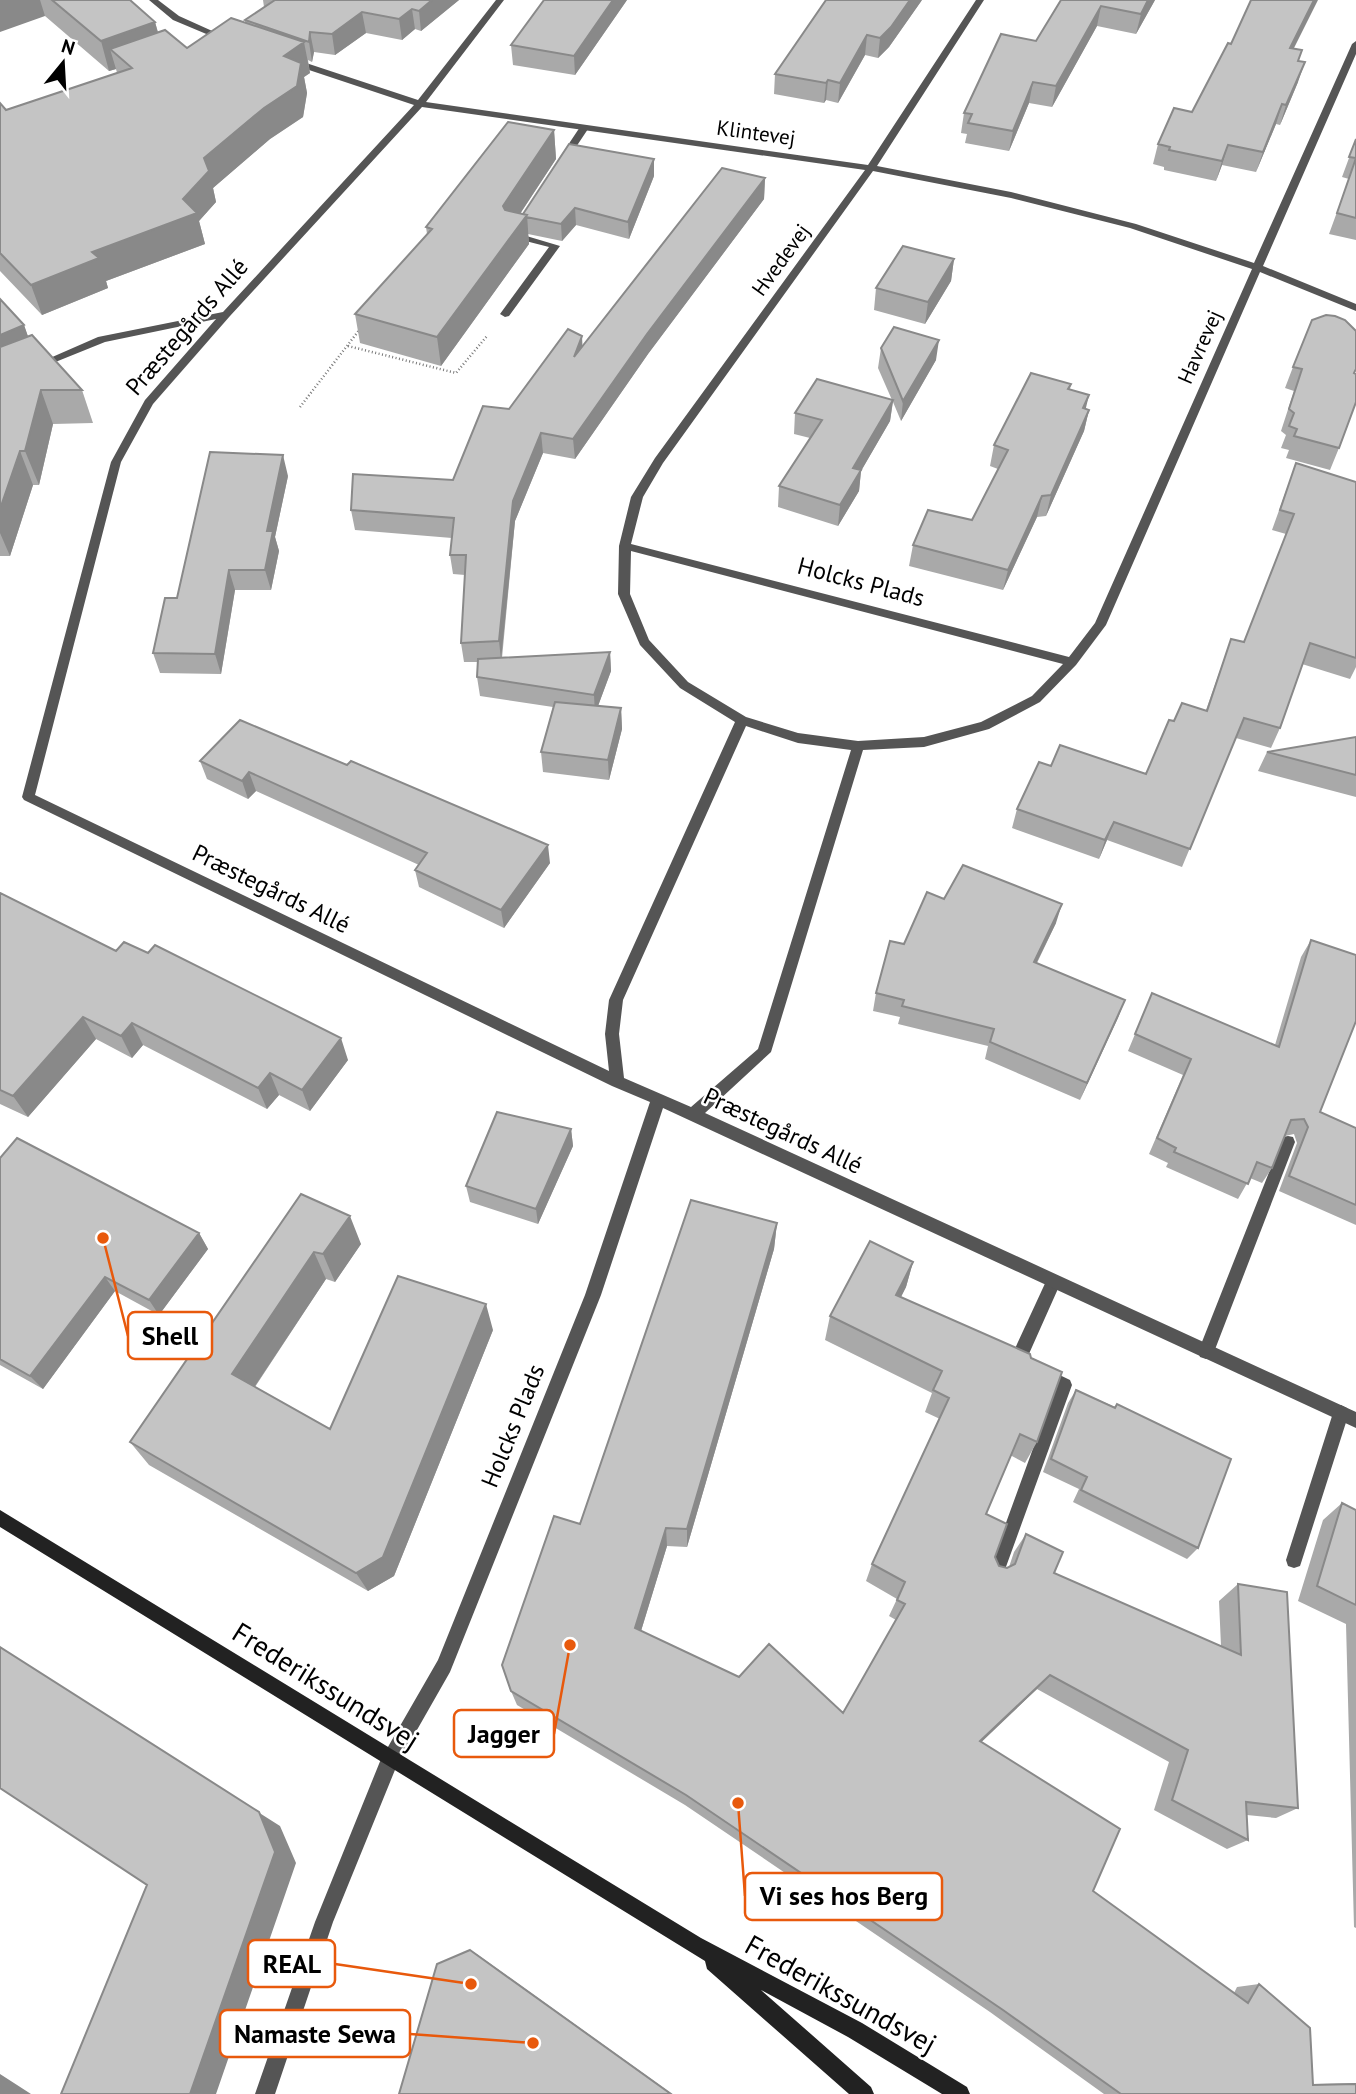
<svg xmlns="http://www.w3.org/2000/svg" width="1356" height="2094" viewBox="0 0 1356 2094" font-family="'PT Sans',sans-serif">
<style>
.lines{fill:none;stroke-linecap:round;stroke-linejoin:round}
.path{stroke:#777;stroke-width:2.5;stroke-dasharray:1 2.5;stroke-linecap:butt}
.service{fill:#555;fill-rule:evenodd}
.minor{fill:#555;fill-rule:evenodd}
.secondary{fill:#222;fill-rule:evenodd}
.wall{fill:#a9a9a9}
.shaded-wall{fill:#898989}
.building{fill:#c4c4c4;stroke:#898989;stroke-width:2}
.labels{text-anchor:middle;stroke-width:5;stroke-linejoin:round;paint-order:stroke}
.far-street-label{font-size:21px;fill:#000;stroke:#fff}
.street-label{font-size:24px;fill:#000;stroke:#fff}
.near-street-label{font-size:28px;fill:#000;stroke:#fff}
.leader{fill:none;stroke:#e8590c;stroke-width:2.5}
.callout-dot{fill:#e8590c;stroke:#fff;stroke-width:2.5}
.callout{fill:#fff;stroke:#e8590c;stroke-width:2.5}
.callout-label{font-size:26px;text-anchor:middle;font-weight:bold;fill:#000}
</style>
<rect width="100%" height="100%" fill="#fff"/>
<g class="lines">
<!-- path -->
<path class="path" d="M348 346 456 373 487 336
M300 407 360 329"/>
<!-- service -->
<path class="service" d="M580 127 588 129 566 162H560L558 160Z
M513 232 560 246 509 316 505 317 500 314 549 247 510 237V233Z
M1288 1136 1293 1137 1295 1142 1214 1352 1212 1357 1206 1359 1200 1357 1198 1352 1281 1142 1283 1137Z
M1053 1275 1058 1277 1061 1282 1024 1365 1018 1367 1012 1365 1010 1360 1012 1355 1048 1277Z
M1043 1367 1070 1380 1072 1385 1003 1575 1001 1581 995 1583 989 1581 987 1575 1055 1388 1037 1379 1035 1374 1037 1369Z
M1341 1405 1347 1408 1349 1413 1302 1560 1300 1566 1294 1568 1288 1566 1286 1560 1333 1413 1335 1408Z"/>
<!-- minor -->
<path class="minor" d="M149 0H158L179 16 230 39 223 41 173 20Z
M496 0H504L426 102 868 165 976 0H984L877 166 1011 192 1136 224 1254 263 1352 44 1356 41V54L1263 266 1356 304V311L1260 272 1106 625 1076 665 1040 702 989 729 924 747 863 750 771 1052 705 1113 1356 1412V1428L663 1108 601 1295 450 1672 397 1765 333 1922 275 2094H255L315 1922 381 1759 438 1660 585 1295 650 1102 612 1086 24 800 22 797 111 462 145 400 216 319 105 342 43 367H35L34 365 98 337 223 312 414 105 288 63V59H294L418 100ZM422 107 865 170 655 458 631 497 619 546 618 594 640 645 680 688 735 722 609 1000 605 1034 609 1071 35 795 121 462 153 404 230 316ZM873 171 1011 198 1130 228 1252 269 1095 623 1069 657 631 544 643 497 663 463ZM631 551 1063 664 1032 696 981 722 924 737 858 741 798 733 746 717 688 682 649 640 630 594ZM746 726 798 743 851 750 758 1049 691 1107 624 1078 619 1034 623 1000Z"/>
<!-- secondary -->
<path class="secondary" d="M0 1510 701 1938 862 2023 967 2087 970 2094H942L848 2037 761 1990 871 2087 874 2094H849L707 1969 705 1961 0 1527Z"/>
</g>
<!-- wall -->
<path class="wall" d="M0 0H130L155 22 158 32 187 48 245 23V20L264 7 263 0H459L421 31 415 29 402 40 366 33 335 55 314 52 312 62 308 60 310 73 304 77 307 93 303 117 270 139 213 188 216 202 199 221 205 244 106 281 108 288 42 315 0 271V103L6 110 117 73 116 69 109 71 45 16Z
M627 0 575 75 513 65 511 45Z
M922 0 889 47 878 58 865 55 838 103 826 100 824 103 774 94 775 74Z
M1061 0H1155L1136 34 1097 26 1052 107 1029 103 1009 151 965 143 967 134 961 133 964 113 1036 41Z
M1231 44 1293 49 1299 61 1298 82 1280 125 1276 124 1256 172 1222 165 1216 181 1164 170V167L1153 164 1158 144 1192 112Z
M554 130 556 159 520 214H523L654 176 629 239 576 225 562 241 528 234 529 244 441 366 360 343 355 314 427 234 426 227Z
M1356 139V240L1329 234 1349 179 1342 177Z
M765 178 764 199 648 354 575 459 543 453 515 521 502 658 610 652 611 671 598 706 621 708 622 729 609 780 543 772 541 752 553 707 480 696 477 677 478 662H464L461 643 465 575 453 574 450 555 452 538 355 530 351 510 453 480 509 409 582 336V347Z
M954 259 951 281 925 324 874 310 876 288Z
M0 299 24 325 28 337 82 390 93 423 53 424 39 485H33L10 556H0Z
M881 348 936 360 901 421 893 402 890 421 861 471 859 491 838 526 778 507 779 486 810 438 794 434 795 413 892 400 878 368Z
M1293 367 1354 373 1339 448 1330 470 1286 458 1289 450 1281 448 1286 435 1281 431 1294 391 1285 388Z
M1071 384 1070 389 1086 409 1089 410 1084 431 1046 516 1037 517 1003 590 909 566 913 545 972 520 998 469 990 466 994 445Z
M1296 463 1356 482V667L1350 679 1302 664 1280 728 1271 748 1236 738 1182 867 1107 840 1099 859 1012 828 1017 809 1051 766 1146 774 1174 721 1206 710 1231 639 1244 642 1286 534 1272 530Z
M288 476 275 537 279 551 271 590H235L221 674 160 673 153 653 177 598Z
M240 720 550 863 504 928 419 887 415 870 419 865 256 791 248 799 207 779 200 761Z
M1356 737V797L1258 771 1267 752Z
M0 893 116 951 348 1060 310 1111 279 1095 267 1109 143 1045 132 1058 96 1039 28 1117 0 1104Z
M944 899 1056 923 1037 963 1125 1000 1080 1100 985 1059 988 1046 898 1024 900 1017 873 1011 876 993 904 944Z
M1311 940 1320 1112 1356 1128V1225L1279 1191 1297 1143 1294 1134 1285 1136 1272 1168 1262 1183 1250 1178 1238 1199 1166 1167 1168 1163 1149 1154 1183 1075 1128 1051 1152 993 1275 1045 1301 957Z
M571 1129 573 1146 538 1224 470 1202 466 1186Z
M0 1158 199 1233 208 1249 159 1315 115 1291 43 1389 0 1365Z
M301 1194 361 1244 335 1282 326 1279 255 1387 330 1429 493 1330 394 1576 368 1591 149 1465 130 1442Z
M777 1223 774 1249 687 1547 667 1546 641 1631 739 1677 843 1713 896 1620 889 1616 897 1599 866 1581 872 1564 940 1419 925 1412 932 1393 825 1340 830 1316 913 1262 906 1287 901 1297 1037 1442 1025 1463 1010 1455 986 1514 995 1557 999 1566 1007 1568 1009 1567 1014 1552 1026 1534 1054 1573 1221 1646 1219 1601 1238 1584 1298 1808 1276 1818 1247 1815 1248 1840 1227 1849 1154 1810 1169 1762 1037 1689 981 1741 1093 1891 1234 1993 1237 1987 1259 1984 1313 2084 1356 2083V2094H1104L990 2012 685 1805 517 1705 511 1691 580 1524Z
M1076 1390 1115 1407 1117 1404 1198 1548 1187 1559 1073 1502 1079 1489 1043 1472 1068 1403Z
M1342 1503 1356 1510V1928L1354 1927 1346 1624 1298 1601 1323 1520Z"/>
<!-- shaded-wall -->
<path class="shaded-wall" d="M0 0H40L45 16 0 32Z
M432 0H459L421 31 419 11Z
M613 0H627L575 75 574 56Z
M910 0H922L889 47 878 58 880 38Z
M1148 0H1155L1136 34 1141 14Z
M1314 0H1318L1284 68 1290 48Z
M1101 6 1097 26 1052 107 1056 86Z
M412 9 415 29 402 40 399 19Z
M362 12 366 33 335 55 332 34Z
M155 22 163 52 110 49 116 69 109 71 101 41Z
M310 32 314 52 312 62 309 42Z
M867 35 865 55 838 103 840 83Z
M304 42 310 73 304 77 307 93 303 117 270 139 213 188 216 202 199 221 205 244 106 281 108 288 42 315 31 285 92 252 183 199 204 158 284 56Z
M1305 62 1298 82 1280 125 1286 105Z
M828 80 826 100 824 103 826 83Z
M1033 82 1029 103 1009 151 1013 131Z
M1282 104 1276 124 1256 172 1263 152Z
M554 130 556 159 506 235 503 206Z
M1228 145 1222 165 1216 181 1222 161Z
M654 159V176L629 239 628 222Z
M765 178 764 199 648 354 575 459 573 439 647 334Z
M575 208 576 225 562 241 561 224Z
M527 215 529 244 441 366 437 337Z
M954 259 951 281 925 324 928 302Z
M24 325 36 359 0 374V335Z
M582 336 583 357H574Z
M939 340 936 360 901 421 903 401Z
M41 390 53 424 39 485 25 451Z
M1089 395 1084 416 1083 408Z
M893 400 890 421 861 471 859 491 838 526 840 505 853 468Z
M1089 410 1084 431 1046 516 1051 495Z
M541 433 543 453 515 521 501 660 499 641 513 501Z
M20 451 33 485 10 556 0 533V509Z
M283 455 288 476 275 537 279 551 271 590 265 570 267 531Z
M1042 496 1037 517 1003 590 1008 570Z
M229 570 235 590 221 674 215 654Z
M610 652 611 671 595 714 594 695Z
M621 708 622 729 609 780 608 760Z
M249 772 256 791 248 799 242 781Z
M1114 822 1107 840 1099 859 1105 840Z
M548 845 550 863 504 928 501 910Z
M1062 904 1056 923 1028 980 1034 962Z
M1125 1000 1118 1018 1080 1100 1087 1083Z
M83 1017 96 1039 28 1117 13 1096Z
M132 1023 143 1045 132 1058 121 1036Z
M341 1038 348 1060 310 1111 302 1090Z
M270 1073 279 1095 267 1109 258 1088Z
M571 1129 573 1146 538 1224 536 1209Z
M350 1216 361 1244 335 1282 323 1254Z
M777 1223 774 1249 687 1547V1529Z
M199 1233 208 1249 159 1315 149 1300Z
M314 1252 326 1279 247 1398 232 1374Z
M913 1262 906 1287 889 1320 896 1295Z
M105 1277 115 1291 43 1389 30 1376Z
M486 1304 493 1330 394 1576 368 1591 356 1573Z
M666 1528 667 1546 637 1644 635 1628Z
M0 1647 280 1826 296 1863 216 2094H190L275 1852Z
M1050 1675 1037 1689 970 1753 980 1741Z
M470 1950 478 1955 672 2094H671Z
M0 2074 31 2094H0Z"/>
<!-- building -->
<path class="building" d="M52 0H130L155 22 101 41Z
M275 0H432L419 11 412 9 399 19 362 12 332 34 310 32 309 42 245 20Z
M544 0H613L574 56 511 45Z
M826 0H910L891 27 880 38 867 35 840 83 828 80 826 83 775 74Z
M1061 0H1148L1141 14 1101 6 1056 86 1033 82 1013 131 968 123 972 114 964 113 1001 34 1036 41Z
M1251 0H1314L1290 48 1302 50 1298 61 1305 62 1286 105 1282 104 1263 152 1228 145 1222 161 1169 150 1170 147 1158 144 1174 108 1192 112 1228 43 1231 44Z
M231 18 304 42 284 56 301 63 297 86 264 108 204 158 209 171 183 199 197 213 92 252 99 258 31 285 0 253V103L6 110 132 68 110 49 165 30 187 48Z
M508 122 554 130 503 206 505 210 527 215 437 337 355 314 432 229 426 227Z
M1356 139V158L1349 157Z
M569 144 654 159 628 222 575 208 561 224 526 217 527 215 523 214Z
M1356 158V218L1337 213Z
M722 168 765 178 647 334 573 439 541 433 513 501 499 641 461 643 466 555H450L454 518 351 510 353 474 453 480 483 406 509 409 568 329 582 336 574 357Z
M903 246 954 259 928 302 876 288Z
M0 299 24 325 0 335Z
M1326 315 1335 316 1345 320 1356 331V369L1354 373 1356 374V402L1339 448 1294 436 1297 429 1289 426 1294 413 1289 409 1302 369 1293 367 1312 320Z
M894 327 939 340 903 401 881 348Z
M32 335 82 390H41L25 451H20L0 509V347Z
M1031 373 1071 384 1068 389 1089 395 1083 408 1089 410 1051 495 1042 496 1008 570 913 545 928 510 972 520 1008 450 994 445Z
M817 379 893 400 853 468 861 470 840 505 779 486 822 420 795 413Z
M210 452 283 455 267 531H273L265 570H229L215 654 153 653 165 598H177Z
M1296 463 1356 482V658L1310 643 1280 728 1244 718 1190 849 1114 822 1105 840 1017 809 1039 762 1051 766 1060 745 1146 774 1169 720 1174 721 1182 703 1207 711 1231 639 1244 642 1294 514 1280 510Z
M610 652 594 695 477 677 478 659Z
M555 702 621 708 608 760 541 752Z
M240 720 347 765 351 761 548 845 501 910 415 870 427 853 249 772 242 781 200 761Z
M1356 737V775L1267 752Z
M963 865 1062 904 1034 962 1125 1000 1087 1083 990 1042 994 1029 902 1006 904 1000 876 993 890 941 904 944 927 892 944 899Z
M0 893 116 951 124 942 148 953 155 945 341 1038 302 1090 270 1073 258 1088 132 1023 121 1036 83 1017 13 1096 0 1090Z
M1311 940 1356 955V1021L1320 1112 1356 1128V1205L1289 1176 1308 1127 1304 1119 1291 1120 1272 1168 1257 1162 1248 1184 1174 1152 1176 1148 1157 1138 1191 1059 1135 1034 1152 993 1279 1047Z
M497 1112 571 1129 536 1209 466 1186Z
M17 1138 199 1233 149 1300 105 1277 30 1376 0 1359V1158Z
M301 1194 350 1216 323 1254 314 1252 232 1374 330 1429 398 1276 486 1304 383 1557 356 1573 130 1442Z
M691 1200 777 1223 687 1529 666 1528 635 1628 739 1677 769 1644 843 1713 905 1604 897 1600 905 1582 872 1564 949 1398 933 1390 942 1371 830 1316 870 1241 913 1262 896 1295 1030 1354 1031 1358 1062 1372 1037 1442 1020 1434 986 1514 1007 1524 995 1557 999 1566 1007 1568 1015 1564 1026 1534 1063 1552 1054 1573 1241 1655 1238 1584 1287 1592 1298 1808 1246 1802 1248 1840 1172 1800 1188 1750 1050 1675 980 1741 1120 1829 1093 1891 1248 2003 1259 1984 1310 2028 1313 2085 1356 2084V2094H1121L1003 2010 686 1795 511 1691 502 1665 554 1516 580 1524Z
M1076 1390 1115 1408 1117 1404 1231 1459 1198 1548 1081 1490 1087 1477 1051 1459Z
M1342 1503 1356 1510V1605L1317 1586Z
M0 1647 259 1812 275 1852 190 2094H61L147 1885 0 1788Z
M470 1950 671 2094H399L437 1964Z"/>
<g class="labels">
<!-- far-street labels -->
<g class="far-street-label">
<text transform="translate(756 133) rotate(8)" y="7">Klintevej</text>
<text transform="translate(781 260) rotate(-54)" y="7">Hvedevej</text>
<text transform="translate(1200 347) rotate(-66)" y="7">Havrevej</text>
</g>
<!-- street labels -->
<g class="street-label">
<text transform="translate(187 327) rotate(-49)" y="8">Præstegårds Allé</text>
<text transform="translate(861 582) rotate(15)" y="8">Holcks Plads</text>
<text transform="translate(271 889) rotate(26)" y="8">Præstegårds Allé</text>
<text transform="translate(783 1131) rotate(25)" y="8">Præstegårds Allé</text>
<text transform="translate(513 1426) rotate(-68)" y="8">Holcks Plads</text>
</g>
<!-- near-street labels -->
<g class="near-street-label">
<text transform="translate(326 1686) rotate(32)" y="10">Frederikssundsvej</text>
<text transform="translate(841 1994) rotate(29)" y="10">Frederikssundsvej</text>
</g>
</g>
<!-- callouts -->
<path class="leader" d="M103 1238L128 1336M570 1645L554 1734M738 1803L745 1896M471 1984L335 1964M533 2043L410 2034"/>
<g class="callout-dot">
<circle cx="103" cy="1238" r="7"/>
<circle cx="570" cy="1645" r="7"/>
<circle cx="738" cy="1803" r="7"/>
<circle cx="471" cy="1984" r="7"/>
<circle cx="533" cy="2043" r="7"/>
</g>
<g class="callout">
<rect x="128" y="1312" width="84" height="47" rx="7"/>
<rect x="454" y="1710" width="100" height="47" rx="7"/>
<rect x="745" y="1873" width="197" height="47" rx="7"/>
<rect x="248" y="1940" width="87" height="47" rx="7"/>
<rect x="220" y="2010" width="190" height="47" rx="7"/>
</g>
<g class="callout-label">
<text x="170" y="1345">Shell</text>
<text x="504" y="1743">Jagger</text>
<text x="844" y="1905">Vi ses hos Berg</text>
<text x="292" y="1973">REAL</text>
<text x="315" y="2043">Namaste Sewa</text>
</g>
<!-- north arrow -->
<g transform="translate(63 63) rotate(18)" stroke="#ffffff" stroke-width="5" paint-order="stroke">
<path d="M0-5L12 26L0 18L-12 26Z" fill="#000000"/>
<text y="-10" font-size="19" font-weight="bold" text-anchor="middle" fill="#000000">N</text>
</g>
</svg>
